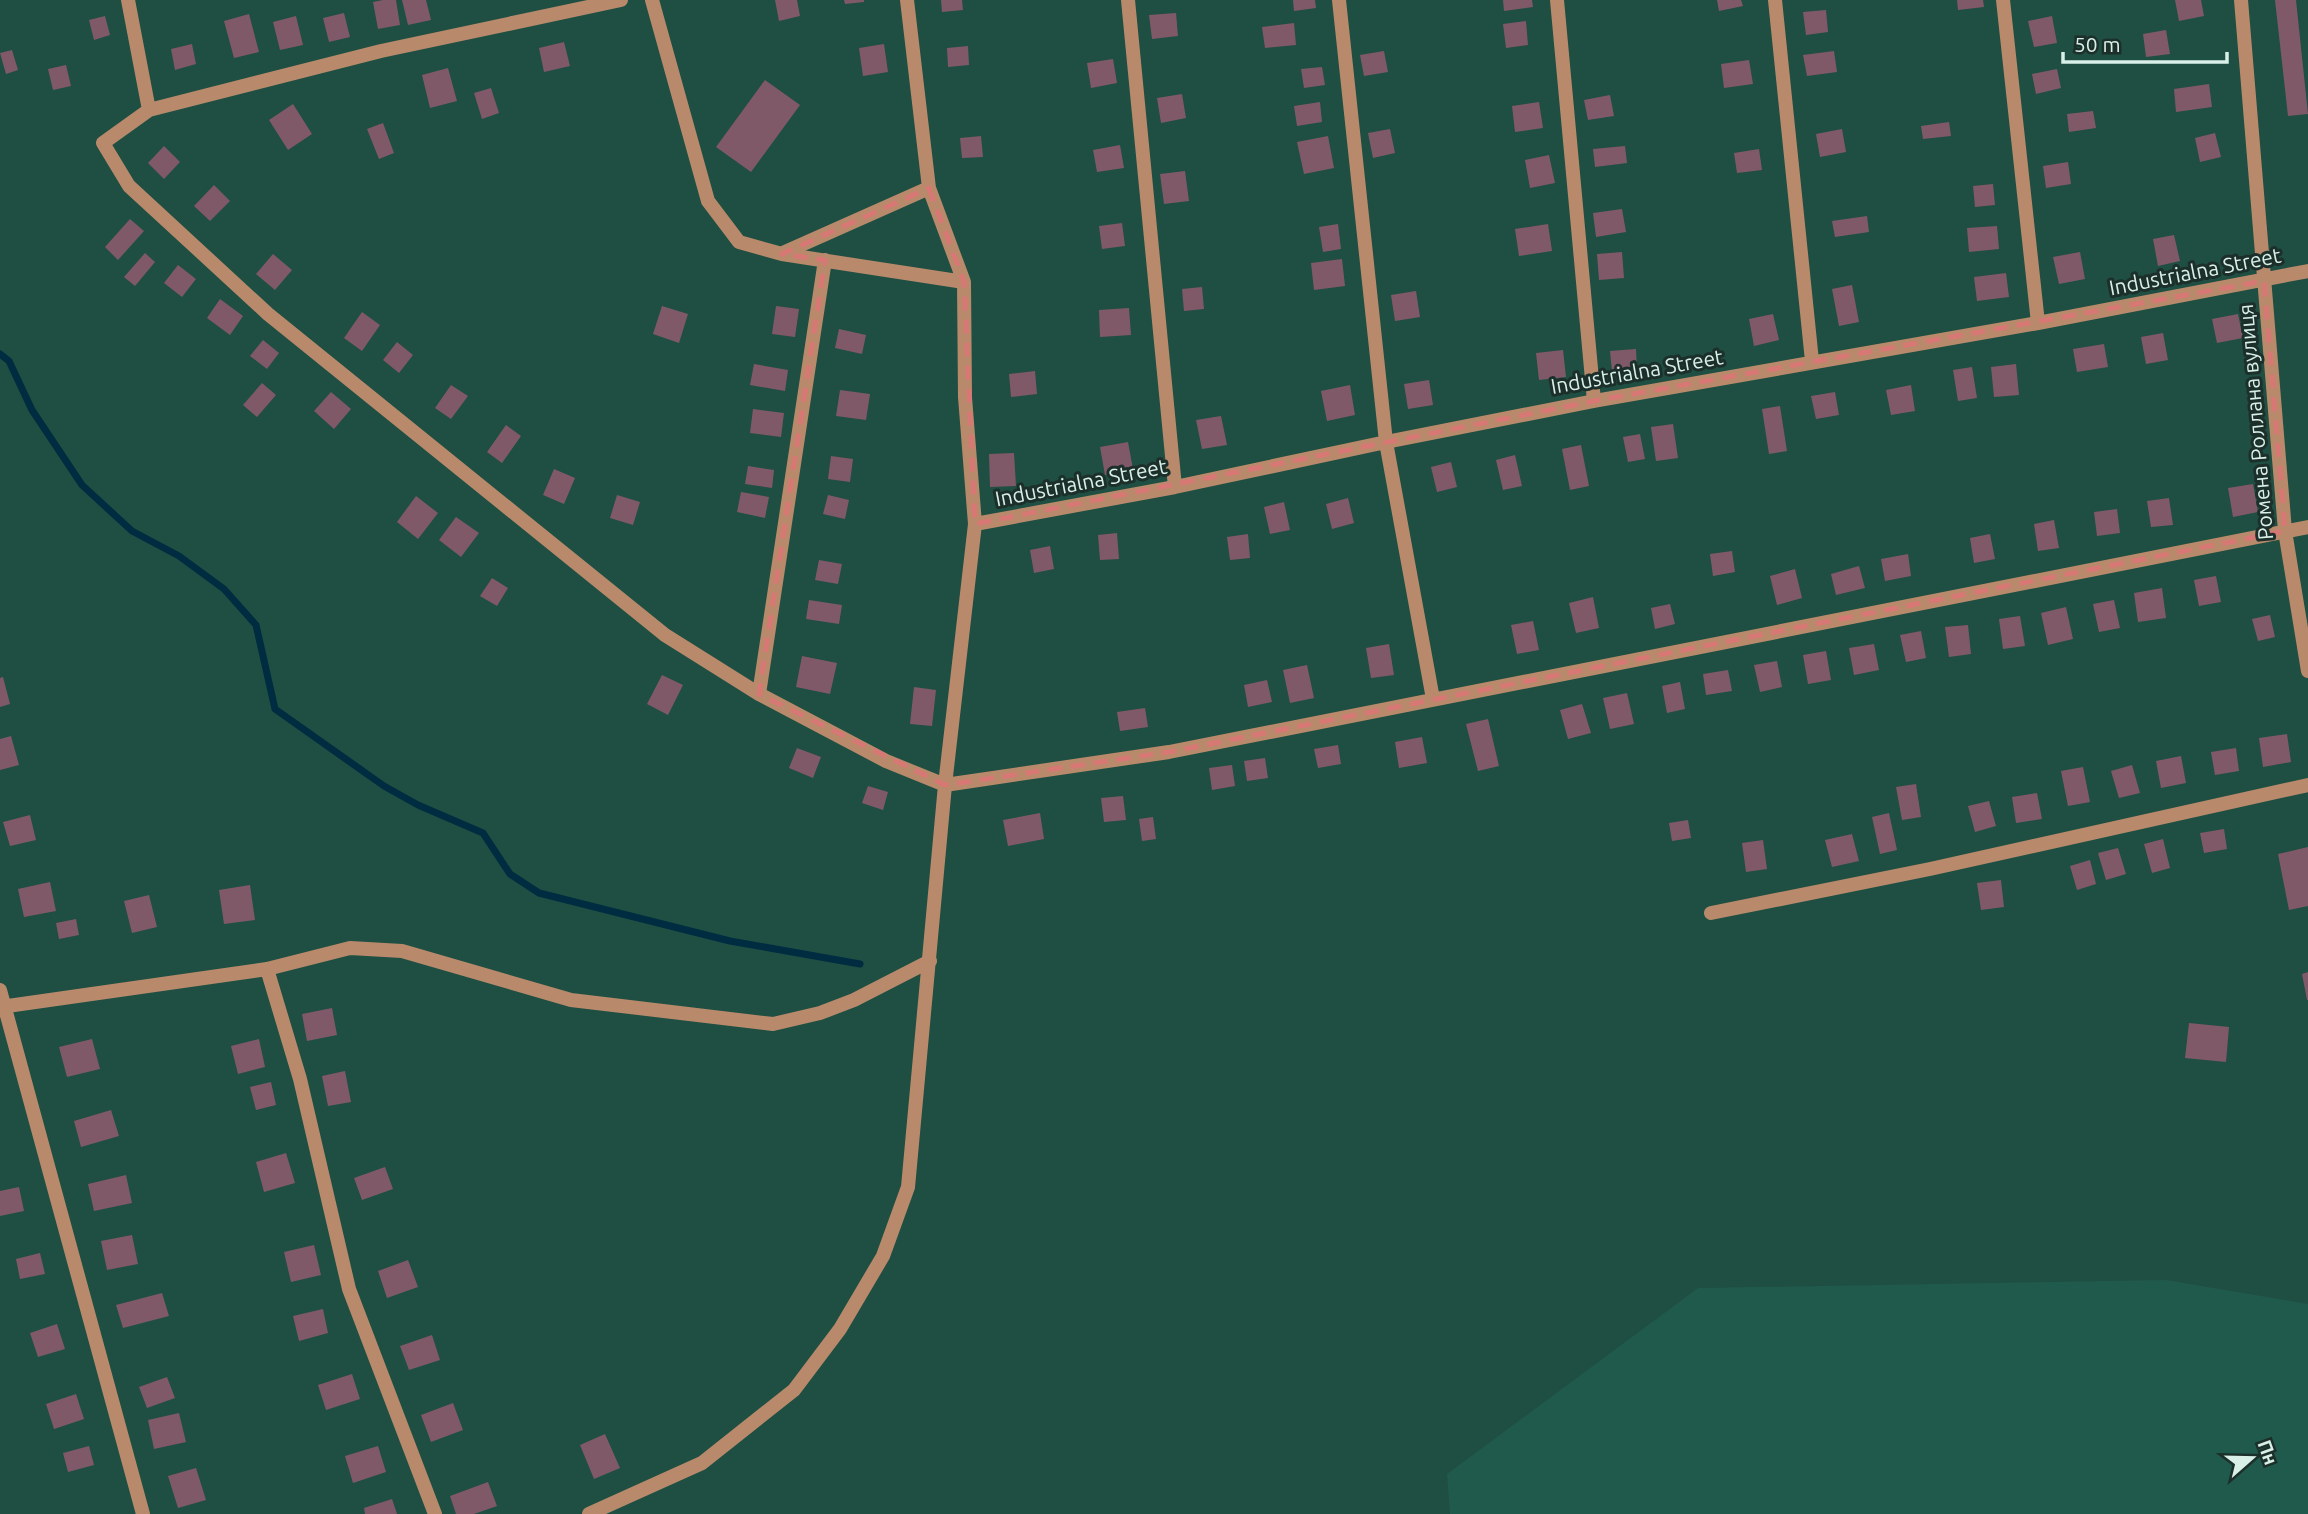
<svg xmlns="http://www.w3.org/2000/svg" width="2308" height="1514" viewBox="0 0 2308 1514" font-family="Ubuntu,sans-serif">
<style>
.built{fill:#205a4c}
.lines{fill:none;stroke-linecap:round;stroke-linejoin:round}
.stream{stroke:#002c41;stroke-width:7}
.building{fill:#805968}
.minor{stroke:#b88a6b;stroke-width:14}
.marked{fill:none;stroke:#d77875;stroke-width:5;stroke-dasharray:14 9;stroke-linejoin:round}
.labels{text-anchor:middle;stroke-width:6;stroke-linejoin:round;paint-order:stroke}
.street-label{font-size:21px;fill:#d8f0e8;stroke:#1c2f2a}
</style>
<rect width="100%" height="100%" fill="#1f4e42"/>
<!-- built -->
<path class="built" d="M2166 1280 2308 1304V1514H1450L1447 1474 1698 1288Z"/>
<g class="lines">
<!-- stream -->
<path class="stream" d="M0 354 9 361 32 410 82 485 132 531 179 556 224 589 256 625 275 709 384 786 418 805 483 833 510 874 539 893 730 941 860 964"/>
</g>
<!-- building -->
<path class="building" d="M383 0H396L400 25 378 29 373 2Z
M402 0H426L431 20 408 25Z
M775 0H797L800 16 779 21Z
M844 0H864V2L845 4Z
M941 0H962L963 10 942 12Z
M1293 0H1315L1316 8 1294 11Z
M1503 0H1532L1533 7 1504 11Z
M1717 0H1741L1743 6 1719 11Z
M1957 0H1983L1984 7 1958 10Z
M2175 0H2201L2204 16 2179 21Z
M2275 0H2296L2308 114 2288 116Z
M1826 10 1828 32 1806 35 1803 12Z
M344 13 350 37 329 42 323 18Z
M1176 13 1178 36 1152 39 1149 15Z
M249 14 259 52 234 58 224 21Z
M105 16 110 35 94 40 89 20Z
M296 16 303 45 280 50 273 22Z
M2052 16 2057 43 2034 47 2028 21Z
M1526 21 1528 45 1506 48 1503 24Z
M1294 23 1296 45 1265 48 1262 27Z
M2166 30 2170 54 2146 57 2143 34Z
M564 42 570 66 544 72 539 48Z
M192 44 196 64 175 70 171 49Z
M884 44 888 72 863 76 859 48Z
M968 46 969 65 948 67 947 48Z
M12 50 18 70 6 74 0 53Z
M1384 51 1388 72 1364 76 1360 55Z
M1834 51 1837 72 1807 76 1803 55Z
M1113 59 1117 83 1091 88 1087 63Z
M1749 60 1753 84 1724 88 1721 64Z
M66 65 71 86 53 90 48 69Z
M1322 67 1325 85 1304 88 1301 69Z
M448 68 457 101 430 108 422 75Z
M2057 69 2061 88 2036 94 2032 74Z
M765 80 800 105 751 172 716 147Z
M2209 84 2212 107 2176 112 2174 89Z
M491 88 499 113 482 119 474 93Z
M1182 94 1186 118 1161 123 1157 98Z
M1610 95 1614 116 1588 120 1584 100Z
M1320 102 1322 122 1297 126 1294 106Z
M1539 102 1543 128 1515 132 1512 106Z
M293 104 312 134 288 150 269 120Z
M2093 111 2096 128 2069 132 2067 114Z
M1949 122 1951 136 1923 139 1921 126Z
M383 123 394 153 379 159 367 129Z
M1390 129 1395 153 1373 158 1368 133Z
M1842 129 1846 152 1820 157 1816 134Z
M2215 133 2221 157 2200 162 2195 138Z
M981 136 983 157 962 158 960 138Z
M1328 136 1334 168 1304 174 1297 142Z
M1120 145 1124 168 1097 172 1093 150Z
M164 146 180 162 164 179 148 163Z
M1625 146 1627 163 1595 167 1593 149Z
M1759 149 1762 170 1737 173 1734 153Z
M1549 155 1555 183 1530 188 1525 160Z
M2068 162 2071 184 2046 188 2043 166Z
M1185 171 1189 201 1164 204 1160 174Z
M1993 184 1995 205 1975 207 1973 186Z
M214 185 230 201 210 221 194 206Z
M1622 209 1626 232 1596 237 1593 213Z
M1867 216 1869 232 1835 237 1832 221Z
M130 219 144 231 118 260 105 247Z
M1122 223 1125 246 1102 249 1099 226Z
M1338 224 1341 249 1323 252 1319 227Z
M1548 224 1552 251 1519 256 1515 229Z
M1997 226 1999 249 1969 252 1967 228Z
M2174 235 2180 261 2158 266 2153 239Z
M1622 252 1624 278 1599 280 1597 254Z
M2080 252 2085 279 2059 284 2053 257Z
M145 253 155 262 135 286 124 277Z
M273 254 292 270 275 290 256 274Z
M1342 259 1345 286 1314 290 1311 263Z
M178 265 196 279 182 297 164 283Z
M2006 273 2009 297 1977 301 1974 277Z
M1852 285 1859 322 1839 326 1832 289Z
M1202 287 1204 309 1184 311 1182 289Z
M1416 291 1420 317 1395 321 1391 295Z
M220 299 243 316 230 335 207 318Z
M662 306 688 314 679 343 653 334Z
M776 306 799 309 795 337 772 334Z
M1129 308 1131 335 1100 337 1099 310Z
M362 312 380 325 362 351 344 338Z
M1773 314 1779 340 1754 346 1749 319Z
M2238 314 2243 338 2217 343 2212 319Z
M839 329 866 335 862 354 835 348Z
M2163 333 2168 360 2146 364 2141 337Z
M263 340 279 353 267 369 250 356Z
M397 342 413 355 399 373 383 360Z
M2104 344 2108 367 2077 372 2073 349Z
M1636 349 1637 370 1612 372 1610 351Z
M1563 350 1566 377 1539 380 1536 353Z
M754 364 788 370 785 391 750 385Z
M2016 364 2019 395 1994 397 1991 367Z
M1972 367 1977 398 1958 401 1953 370Z
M1035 371 1037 394 1011 397 1009 374Z
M1429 380 1433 405 1408 409 1404 384Z
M262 383 276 395 257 417 243 405Z
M451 385 468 396 451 419 435 408Z
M1350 385 1355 415 1327 421 1321 391Z
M1911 385 1915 411 1891 415 1886 390Z
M840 390 870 394 866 420 836 416Z
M331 392 351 409 334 429 314 411Z
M1835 392 1839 415 1816 419 1811 396Z
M1780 406 1787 451 1769 454 1762 409Z
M753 409 784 413 781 437 750 433Z
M1221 416 1227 445 1202 449 1196 420Z
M1673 424 1678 458 1656 461 1651 427Z
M506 425 521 436 502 463 487 452Z
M1640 434 1645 459 1628 462 1623 437Z
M1128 442 1133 469 1105 475 1100 447Z
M1581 445 1589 486 1570 490 1562 449Z
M1014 453 1016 486 990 487 989 454Z
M1515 455 1522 486 1503 490 1496 460Z
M831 456 853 459 850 482 828 479Z
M1451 462 1457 487 1437 492 1431 467Z
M748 466 774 470 772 488 745 484Z
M554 469 575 478 564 504 543 495Z
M2253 484 2258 512 2233 517 2228 488Z
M741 492 769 497 765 518 737 512Z
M617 495 640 502 633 525 610 518Z
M828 495 849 500 845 519 823 514Z
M416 496 438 513 418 539 397 522Z
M1348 498 1354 523 1332 529 1326 504Z
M2169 498 2173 525 2151 527 2147 501Z
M1284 502 1290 530 1270 534 1264 507Z
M2117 509 2120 533 2097 536 2094 512Z
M456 517 479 533 461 557 439 540Z
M2054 520 2059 548 2038 551 2034 524Z
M1117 533 1119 559 1100 560 1098 535Z
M1248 534 1250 558 1230 560 1227 537Z
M1990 534 1995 559 1974 563 1970 538Z
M1050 546 1054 569 1034 573 1030 550Z
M1732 551 1735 572 1713 576 1710 554Z
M1908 554 1911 576 1885 581 1881 559Z
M819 560 842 564 838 584 815 580Z
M1859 566 1865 588 1836 595 1831 574Z
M1795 569 1802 598 1777 605 1770 576Z
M2216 576 2221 602 2199 606 2194 580Z
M492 578 508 588 497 606 480 596Z
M2162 588 2166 618 2138 622 2134 593Z
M1593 597 1599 628 1576 633 1569 603Z
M809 600 842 605 839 624 806 619Z
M2114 600 2120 628 2099 632 2093 604Z
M1670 604 1675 624 1655 629 1651 608Z
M2066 607 2073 639 2048 645 2041 613Z
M2270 615 2275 637 2258 641 2252 619Z
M2020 616 2025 646 2003 649 1999 619Z
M1533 621 1539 650 1517 654 1511 625Z
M1968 625 1971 654 1949 657 1945 627Z
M1921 631 1926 658 1906 662 1900 635Z
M1389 644 1394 675 1371 678 1366 648Z
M1874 644 1879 670 1854 675 1849 648Z
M1826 651 1831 680 1808 684 1803 655Z
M802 656 837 663 830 694 796 687Z
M1777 661 1782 687 1760 692 1754 665Z
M1307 665 1314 698 1290 703 1283 670Z
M1728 670 1732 691 1706 695 1703 674Z
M662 675 683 685 668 715 647 704Z
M3 677 10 704 0 707V678Z
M1267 680 1272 702 1248 707 1244 685Z
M1680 682 1685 709 1667 713 1662 686Z
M914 687 936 690 932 726 910 724Z
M1627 693 1634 724 1610 729 1603 698Z
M1582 704 1591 733 1568 739 1560 710Z
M1145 708 1148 727 1120 731 1117 712Z
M1488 719 1499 766 1478 771 1466 724Z
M2287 734 2291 762 2263 767 2259 738Z
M11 736 19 765 0 770V739Z
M1422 737 1427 763 1399 768 1395 742Z
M1338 745 1341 764 1318 768 1314 749Z
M797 748 821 757 813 778 789 768Z
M2236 748 2239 771 2215 775 2211 752Z
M2181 756 2186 783 2161 788 2156 761Z
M1265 758 1268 778 1247 781 1244 761Z
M1232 765 1235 786 1212 790 1209 768Z
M2132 765 2140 793 2119 798 2111 771Z
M2083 767 2090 802 2068 806 2061 771Z
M1916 784 1921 817 1902 820 1896 787Z
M868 786 888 792 883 810 862 803Z
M2037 793 2042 819 2016 823 2012 797Z
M1123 796 1126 820 1104 822 1101 798Z
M1989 801 1996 826 1975 832 1968 806Z
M1040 813 1044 839 1008 846 1003 820Z
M1889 813 1897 850 1880 854 1872 817Z
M30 815 36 840 10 846 3 822Z
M1153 817 1156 839 1142 841 1139 819Z
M1688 820 1691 838 1672 841 1669 823Z
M2224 829 2227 849 2204 853 2200 833Z
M1852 834 1859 861 1832 867 1825 840Z
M2163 839 2170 868 2152 873 2144 844Z
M1763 840 1767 869 1746 872 1742 843Z
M2308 847V906L2289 910 2278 854Z
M2118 848 2126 874 2106 880 2098 853Z
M2090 860 2096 884 2077 890 2070 866Z
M2001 880 2004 907 1981 910 1977 883Z
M50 882 56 911 24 917 18 889Z
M250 885 255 920 224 924 219 890Z
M149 895 157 927 132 933 124 901Z
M76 919 79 935 59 939 56 923Z
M2308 972V1000H2307L2302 974Z
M332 1008 337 1035 307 1041 302 1014Z
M2189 1023 2229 1027 2226 1062 2185 1058Z
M92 1039 100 1069 67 1077 59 1047Z
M259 1039 265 1067 238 1074 231 1046Z
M345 1071 351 1102 328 1106 322 1076Z
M271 1082 276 1105 256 1110 250 1087Z
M111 1110 119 1136 81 1147 74 1121Z
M286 1153 295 1183 264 1192 256 1162Z
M385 1167 393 1189 362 1200 354 1178Z
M126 1175 132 1203 94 1211 88 1184Z
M19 1187 24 1211 0 1216V1191Z
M132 1235 138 1264 107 1270 101 1241Z
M314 1245 321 1275 291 1282 284 1252Z
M40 1253 45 1274 20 1279 16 1259Z
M408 1260 418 1287 387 1298 378 1271Z
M162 1293 169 1316 123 1328 116 1305Z
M323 1309 328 1333 299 1341 293 1316Z
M57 1324 65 1349 38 1357 30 1333Z
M432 1335 440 1360 409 1370 400 1346Z
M352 1374 360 1399 326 1410 318 1385Z
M167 1377 175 1398 147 1408 139 1387Z
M76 1394 84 1419 54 1429 46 1404Z
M453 1403 463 1430 431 1442 421 1415Z
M179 1413 186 1442 154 1449 148 1420Z
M605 1434 620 1468 594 1479 580 1445Z
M89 1446 94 1465 68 1472 63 1453Z
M378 1446 386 1472 353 1483 345 1456Z
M196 1468 206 1500 178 1508 168 1476Z
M488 1482 497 1506 474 1514H456L450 1496Z
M392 1499 397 1514H365L364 1508Z"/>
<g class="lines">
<!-- minor -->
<path class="minor" d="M128 0 149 110
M621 0 381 51 149 110 103 143 129 186 268 314 665 635 759 694 886 761 945 785 1169 752 2308 527
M652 0 708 201 739 242 782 254 964 282
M1128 0 1175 487
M1339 0 1386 442 1433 699
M1557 0 1594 401
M1775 0 1812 361
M2003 0 2038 323
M2241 0 2285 531 2308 671
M783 253 929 188
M975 524 1175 487 1386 442 1594 401 2038 323 2308 271
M759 694 825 260
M1711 913 1930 869 2308 785
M267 969 300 1079 349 1289 435 1514
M0 990 143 1514
M0 1007 267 969 350 948 402 951 571 1000 773 1024 820 1013 854 1000 930 961
M589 1514 702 1463 794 1390 840 1329 883 1256 908 1187 945 785 975 524 965 397 964 282 929 188 907 0"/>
</g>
<!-- marked area -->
<path class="marked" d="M929 188 964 282 975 524 1594 401 2264 281 2285 531 1169 752 945 785 759 694 825 260 782 254Z"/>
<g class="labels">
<!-- street labels -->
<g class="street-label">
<text transform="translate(2195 272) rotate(-11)" y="7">Industrialna Street</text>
<text transform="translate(1637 372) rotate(-10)" y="7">Industrialna Street</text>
<text transform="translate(2256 422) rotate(-95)" y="7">Ромена Роллана вулиця</text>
<text transform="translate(1081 483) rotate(-11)" y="7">Industrialna Street</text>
</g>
</g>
<!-- north arrow -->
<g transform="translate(2252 1458) rotate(70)" stroke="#1c2f2a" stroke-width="5" paint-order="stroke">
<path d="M0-5L12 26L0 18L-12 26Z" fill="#d8f0e8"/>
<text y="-10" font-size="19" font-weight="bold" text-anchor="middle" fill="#d8f0e8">Пн</text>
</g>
<!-- scale -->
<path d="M2063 52v10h164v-10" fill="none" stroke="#d8f0e8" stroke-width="3.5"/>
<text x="2074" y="52" font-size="21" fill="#d8f0e8" stroke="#1c2f2a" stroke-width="5" paint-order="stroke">50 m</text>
</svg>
